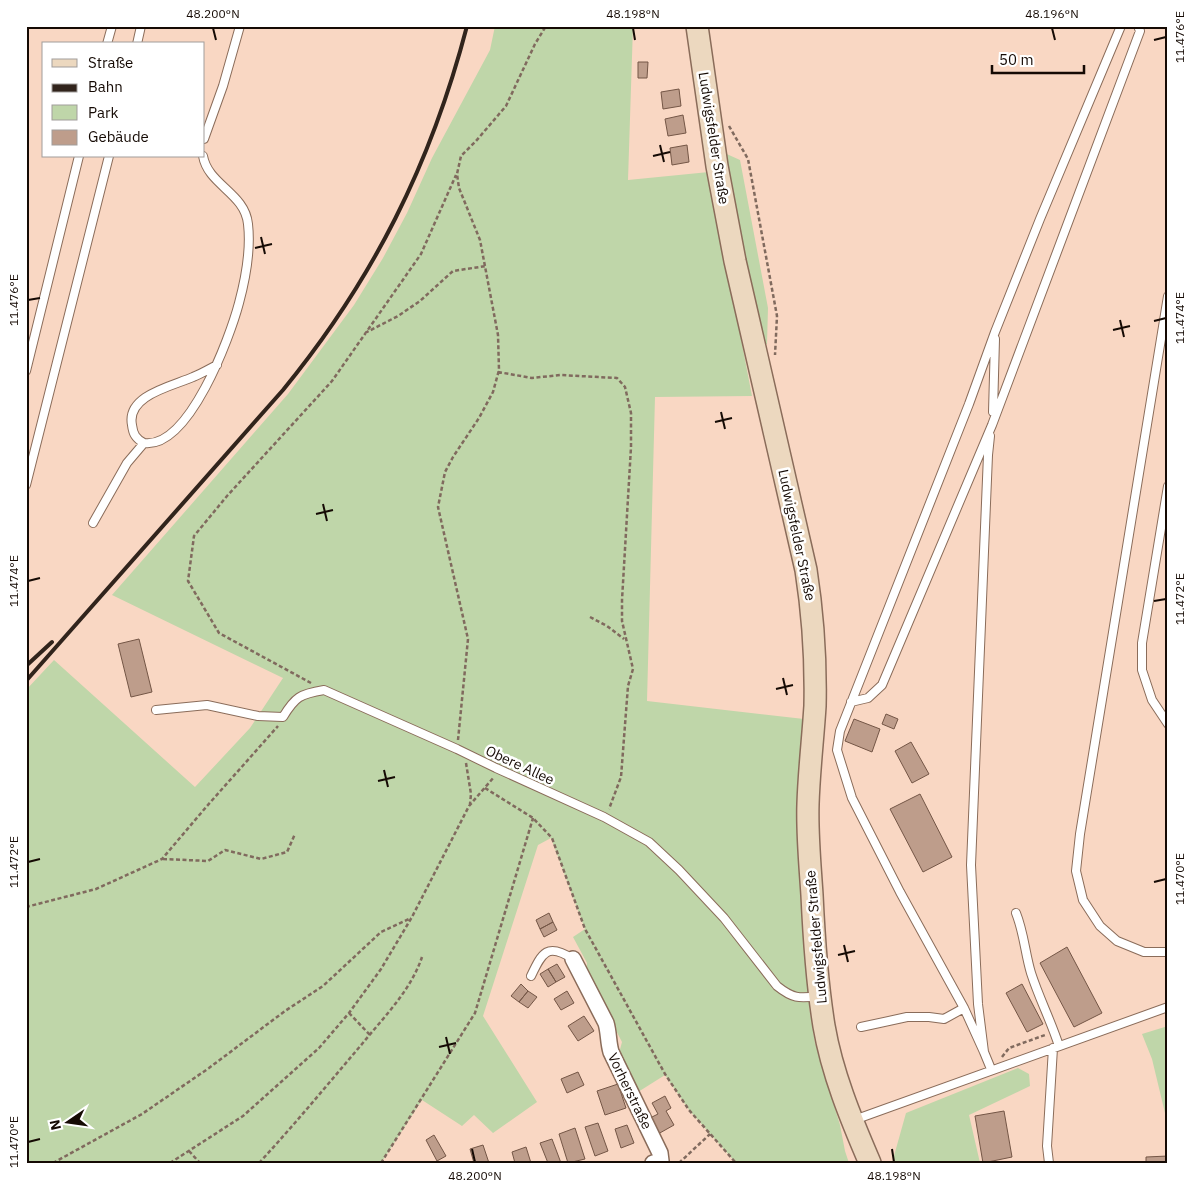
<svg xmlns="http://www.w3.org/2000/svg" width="1194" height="1189" viewBox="0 0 1194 1189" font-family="'IBM Plex Sans',sans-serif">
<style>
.green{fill:#bfd6a9}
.building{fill:#be9d8b;stroke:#745646}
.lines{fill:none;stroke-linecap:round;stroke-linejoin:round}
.lane-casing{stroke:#8a6c5a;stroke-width:10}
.street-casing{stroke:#8a6c5a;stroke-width:18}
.secondary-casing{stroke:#8a6c5a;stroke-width:24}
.path{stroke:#806a5e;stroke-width:2.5;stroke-dasharray:4 2.5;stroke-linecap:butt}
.lane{stroke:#fff;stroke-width:8}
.street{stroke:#fff;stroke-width:15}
.secondary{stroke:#ecd8bf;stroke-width:21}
.rail{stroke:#31241c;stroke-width:4}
.ticks{fill:none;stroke:#150a04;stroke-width:2}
.labels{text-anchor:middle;stroke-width:5;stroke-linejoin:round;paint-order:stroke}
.street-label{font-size:14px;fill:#150a04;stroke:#fff}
.neatline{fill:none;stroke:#150a04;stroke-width:2}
.ticks-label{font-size:12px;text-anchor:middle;fill:#150a04}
</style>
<rect width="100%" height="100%" fill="#f9d7c3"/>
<!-- green -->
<path class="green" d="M495 26H633L628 180 709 172 752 396 655 397 647 701 804 719 809 1006 815 1043 840 1125 845 1151 849 1163H736L689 1110 665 1075 638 1092 618 1057 622 1042 586 973 587 963 573 937 585 929 551 838 538 845 483 1016 537 1102 493 1133 474 1115 462 1126 422 1100 381 1163H26V690L54 660 195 787 250 728 283 678 112 595 288 394 354 305 383 258 407 213 432 158 490 50Z
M720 151 740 160 768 308 767 344 761 345Z
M1168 1026V1118L1165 1113 1152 1059 1142 1034Z
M1018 1068 1029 1074 1030 1086 969 1115 980 1163H892L906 1113Z"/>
<!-- building -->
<path class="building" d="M638 62H648L647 78H638Z
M679 89 681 106 663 109 661 92Z
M683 115 686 133 668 136 665 119Z
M687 145 689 162 672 165 670 148Z
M139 639 152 692 131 697 118 644Z
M886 714 898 719 894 729 882 724Z
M854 719 880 729 872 752 845 741Z
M911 742 929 774 912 783 895 751Z
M920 794 952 857 923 872 890 809Z
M549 913 553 922 540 929 536 920Z
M553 922 557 930 544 937 540 929Z
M1067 947 1102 1013 1074 1027 1040 963Z
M557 964 565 977 556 982 548 969Z
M548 969 556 982 548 987 540 974Z
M521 984 528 991 519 1002 511 996Z
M1022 984 1043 1024 1027 1032 1006 993Z
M528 991 537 997 528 1008 519 1002Z
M567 991 574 1003 561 1010 554 999Z
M584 1016 594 1031 578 1041 568 1026Z
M578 1072 584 1085 567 1093 561 1079Z
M618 1084 626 1108 605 1115 597 1091Z
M665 1096 671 1108 666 1111 674 1125 658 1134 650 1118 658 1114 652 1103Z
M1004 1111 1012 1157 983 1163 975 1116Z
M598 1123 608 1151 595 1156 585 1127Z
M627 1125 634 1143 621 1148 615 1129Z
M575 1128 585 1159 568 1163 559 1134Z
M434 1135 446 1156 437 1161 426 1140Z
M552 1139 561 1163H548L540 1143Z
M483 1145 489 1163H474L470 1149Z
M526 1147 531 1163H515L512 1152Z
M1168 1156V1163H1146V1157Z"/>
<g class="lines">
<defs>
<path id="lane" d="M107 44 112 26
M137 44 141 26
M204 139 223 86 240 26
M1168 296 1080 834 1076 871 1083 900 1100 926 1117 941 1144 952H1168
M26 371 79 156
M993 412 995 339
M990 436 988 455 971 865 978 1004 984 1052 991 1069
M144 443C136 439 133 434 132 425 126 395 173 386 193 377 201 374 209 369 217 365
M26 485 109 156
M1168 486 1142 643V670L1152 700 1168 724
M93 523 127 463 144 443C189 449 230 337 239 303 246 277 251 250 248 224 245 193 208 185 203 156
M851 702 868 698 882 685 992 425 1140 31 1138 26
M156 710 207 705 258 716 283 717C295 697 300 694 324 690L457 749 496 768 604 817 649 842 679 870 724 918 777 986C792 998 799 999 818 996
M1016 913C1024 933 1025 953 1031 973 1039 998 1051 1021 1059 1046
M531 976C542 953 547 942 573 959
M861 1027 907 1017H929L944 1019 964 1008
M984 1052 964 1008 900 892 852 798 837 750 840 731 969 404 995 332 1040 219 1121 26
M854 1120 1168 1007
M1049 1163 1047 1146 1053 1048"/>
<path id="street" d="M573 959 606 1023C609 1033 608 1042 611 1052L660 1153 661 1161 653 1163"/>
<path id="secondary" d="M697 26 717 166 735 261 806 570C813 615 816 660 815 706 813 738 809 771 808 804 807 834 810 864 812 895 814 938 817 983 824 1026 832 1073 851 1119 870 1163"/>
</defs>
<!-- lane casing -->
<use href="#lane" class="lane-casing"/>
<!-- street casing -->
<use href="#street" class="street-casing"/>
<!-- secondary casing -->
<use href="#secondary" class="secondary-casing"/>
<!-- path -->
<path class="path" d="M729 126 748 159 777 316 775 355
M365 333 398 316 420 301 453 271 486 266
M498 372 532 378 560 375 617 378 625 387 631 413V447L622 600V621L633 669 628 686 621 777 609 809
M590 617 607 626 624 639
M311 683 219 633 188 581 194 536 227 496 332 381 421 254 456 175
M458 740 468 639 438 507 445 472 453 457 479 418 493 392 499 370 498 335 480 240 459 188 457 174 461 156 476 141 506 106 535 44 546 26
M466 763 471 794 470 804
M485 788 533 818 552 838 585 929 665 1074 689 1110 736 1163
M163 859 208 861 225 850 261 859 287 852 295 834
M26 907 96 889 162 859 207 806 278 726
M349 1013 370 1035
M1002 1057 1009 1048 1045 1035
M189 1151 200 1163
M53 1163 142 1114 209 1068 285 1011 323 986 381 932 411 918
M170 1163 243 1116 319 1048 349 1013 381 969 412 917 469 806 494 777
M259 1163C295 1124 328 1084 362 1044 384 1017 411 990 422 957
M381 1163 475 1013 533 818
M679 1163 710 1134"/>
<!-- lane -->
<use href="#lane" class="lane"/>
<!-- street -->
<use href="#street" class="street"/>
<!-- secondary -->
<use href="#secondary" class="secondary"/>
<!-- rail -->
<path class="rail" d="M26 666 52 642
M26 681 283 390C373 280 431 164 467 26"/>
</g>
<!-- ticks -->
<path class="ticks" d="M213 28 216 40M633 28 635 40M1052 28 1055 40M1154 40 1166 37M660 145 664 162M653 156 670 152M261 237 265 254M255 248 272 244M28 300 40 298M1120 320 1124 337M1154 321 1166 318M1113 330 1130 326M721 412 725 429M715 422 732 418M323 504 327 521M316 514 333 510M28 581 40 578M1154 601 1166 599M783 678 787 695M776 689 793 685M384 770 388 787M378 781 395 777M28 862 40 859M1154 882 1166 879M844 945 848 962M838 955 855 951M446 1037 450 1054M439 1047 456 1043M28 1142 40 1139M472 1149 475 1162M892 1149 894 1162"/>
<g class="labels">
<!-- street labels -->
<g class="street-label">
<text transform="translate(714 138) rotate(81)" y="5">Ludwigsfelder Straße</text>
<text transform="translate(797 535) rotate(78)" y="5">Ludwigsfelder Straße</text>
<text transform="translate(520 765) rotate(25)" y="5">Obere Allee</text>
<text transform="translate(816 937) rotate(-95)" y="5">Ludwigsfelder Straße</text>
<text transform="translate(630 1091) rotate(64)" y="5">Vorherstraße</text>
</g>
</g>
<!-- border -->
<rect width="1194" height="1189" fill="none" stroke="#ffffff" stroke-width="55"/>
<!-- legend -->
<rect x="42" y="42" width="162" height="115" fill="#ffffff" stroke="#a19d9b"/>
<rect x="52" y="59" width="25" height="8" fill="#ecd8bf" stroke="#a19d9b"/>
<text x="88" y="68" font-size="15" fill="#150a04">Straße</text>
<rect x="52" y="84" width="25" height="8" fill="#31241c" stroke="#a19d9b"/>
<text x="88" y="92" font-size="15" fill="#150a04">Bahn</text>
<rect x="52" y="105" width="25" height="15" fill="#bfd6a9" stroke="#a19d9b"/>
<text x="88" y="118" font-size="15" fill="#150a04">Park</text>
<rect x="52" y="130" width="25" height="15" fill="#be9d8b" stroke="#a19d9b"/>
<text x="88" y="142" font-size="15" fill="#150a04">Gebäude</text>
<!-- north arrow -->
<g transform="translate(68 1122) rotate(257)" stroke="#ffffff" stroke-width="4" paint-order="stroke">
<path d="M0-4L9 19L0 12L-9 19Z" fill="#150a04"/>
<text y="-8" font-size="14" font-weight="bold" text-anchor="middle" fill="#150a04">N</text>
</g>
<!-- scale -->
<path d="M992 65v8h92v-8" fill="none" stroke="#150a04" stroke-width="2.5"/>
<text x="999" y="65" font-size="15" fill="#150a04" stroke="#ffffff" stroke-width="4" paint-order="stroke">50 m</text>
<rect x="28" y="28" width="1138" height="1134" class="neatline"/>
<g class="ticks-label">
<text x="213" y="18">48.200°N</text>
<text x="633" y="18">48.198°N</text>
<text x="1052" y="18">48.196°N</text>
<text transform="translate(1180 37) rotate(-90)" y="4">11.476°E</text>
<text transform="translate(14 300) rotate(-90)" y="4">11.476°E</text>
<text transform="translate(1180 318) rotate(-90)" y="4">11.474°E</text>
<text transform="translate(14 581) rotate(-90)" y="4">11.474°E</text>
<text transform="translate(1180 599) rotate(-90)" y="4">11.472°E</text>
<text transform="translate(14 862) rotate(-90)" y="4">11.472°E</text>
<text transform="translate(1180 879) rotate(-90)" y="4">11.470°E</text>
<text transform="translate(14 1142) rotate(-90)" y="4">11.470°E</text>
<text x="475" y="1180">48.200°N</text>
<text x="894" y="1180">48.198°N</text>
</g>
</svg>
